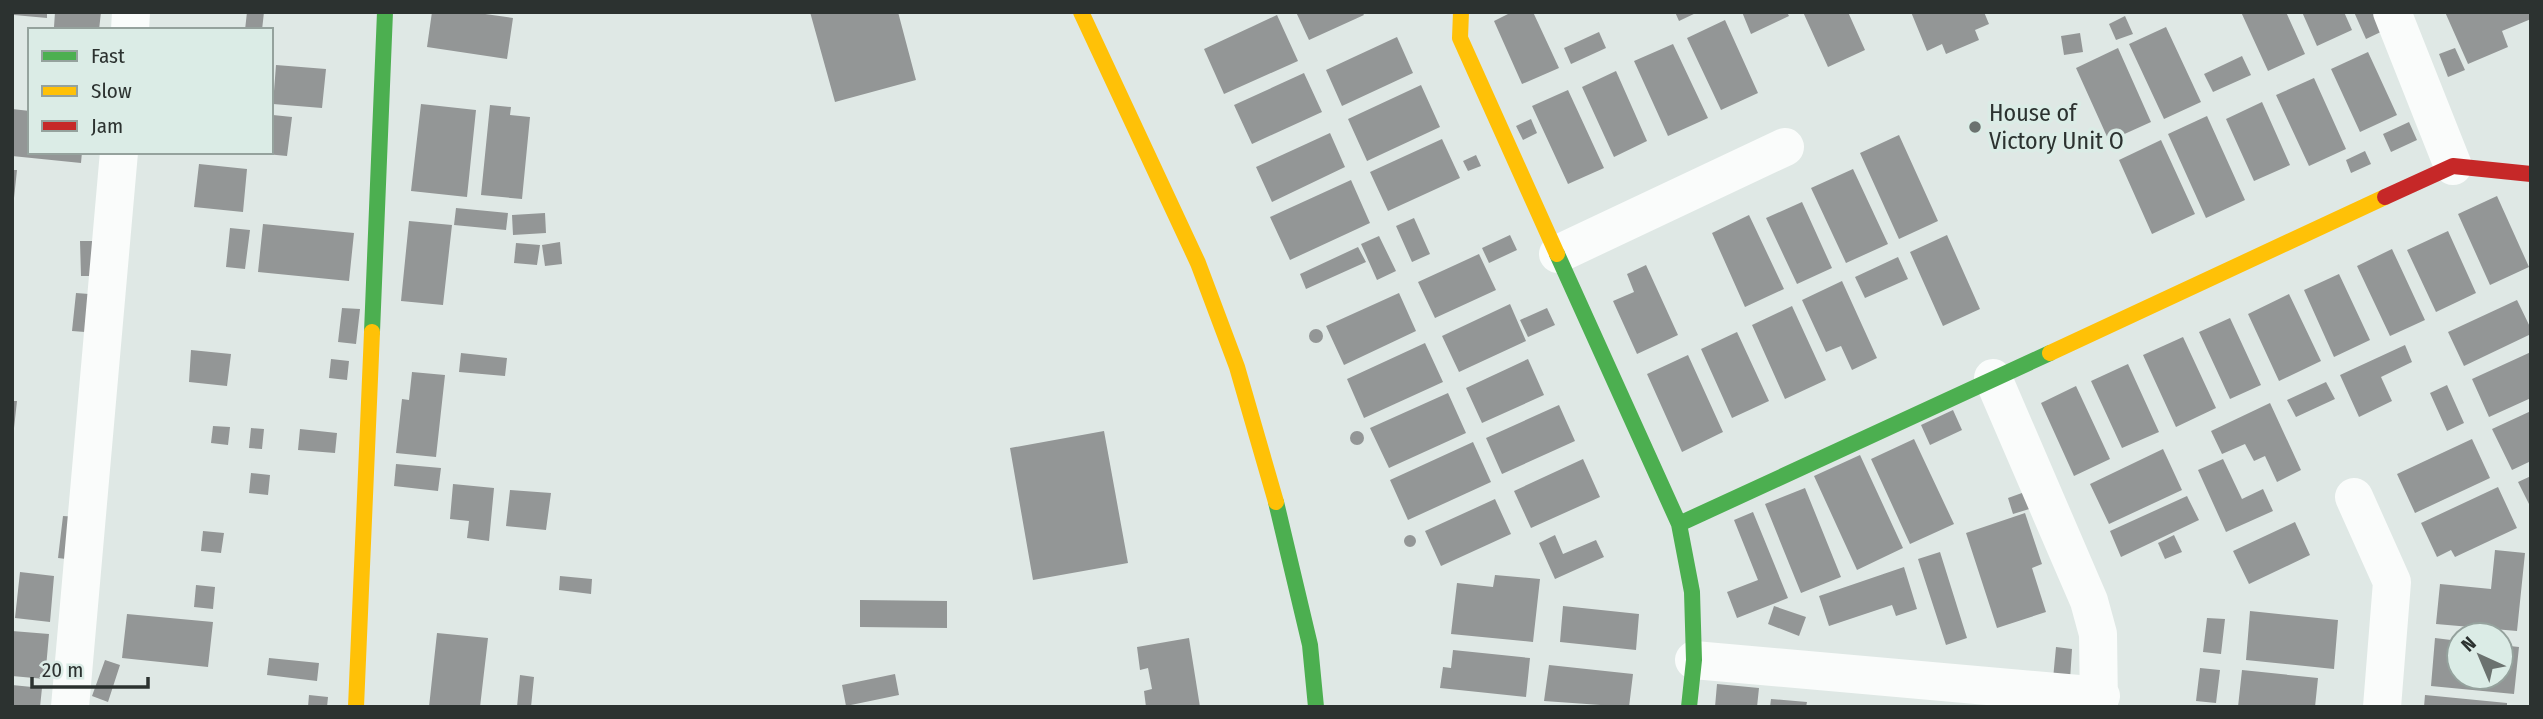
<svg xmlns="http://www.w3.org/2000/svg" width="2543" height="719" viewBox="0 0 2543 719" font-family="'Fira Sans Condensed',sans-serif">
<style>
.building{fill:#939696}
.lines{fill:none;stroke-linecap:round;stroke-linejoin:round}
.street{stroke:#fafcfb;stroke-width:38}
.fast{stroke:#4caf50;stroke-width:16}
.slow{stroke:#ffc107;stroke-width:16}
.jam{stroke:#c62828;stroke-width:16}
.poi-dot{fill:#6b726f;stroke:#dbece6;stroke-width:2.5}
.labels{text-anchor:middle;stroke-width:7;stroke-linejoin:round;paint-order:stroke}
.poi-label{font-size:24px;fill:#2c3230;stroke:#dbece6;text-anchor:start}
</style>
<rect width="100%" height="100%" fill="#dfe8e5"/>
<!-- building -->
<path class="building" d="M14 12H47V18L14 15Z
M55 12H101L99 30 54 27Z
M247 12H264L262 30H245Z
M432 12H471L513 18 507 59 427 47Z
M810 12H898L916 80 835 102Z
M1296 12H1362L1364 15 1309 40Z
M1512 12H1533L1559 68 1522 84 1494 21Z
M1675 12H1698L1679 21Z
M1742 12H1787L1789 16 1751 34Z
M1803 12H1848L1865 50 1828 67Z
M1911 12H1984L1989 24 1975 30 1979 40 1946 54 1942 44 1927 51Z
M2241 12H2286L2305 54 2268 71Z
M2302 12H2344L2352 30 2317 46Z
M2354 12H2377L2385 30 2366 39Z
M2445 12H2531V19L2502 31 2508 47 2468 64Z
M1277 15 1298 61 1224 94 1204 49Z
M2125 16 2133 34 2116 40 2109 24Z
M1725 20 1758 93 1721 110 1687 38Z
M2166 27 2201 102 2164 119 2129 44Z
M1599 32 1606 48 1571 64 1564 48Z
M2080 33 2083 52 2064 55 2061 36Z
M1397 37 1413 73 1342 106 1326 70Z
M1673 44 1708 118 1668 136 1634 61Z
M2118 48 2151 122 2109 141 2076 68Z
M2455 48 2465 70 2448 77 2439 54Z
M2368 52 2397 115 2360 132 2331 69Z
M2242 56 2251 75 2213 92 2204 74Z
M276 65 326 69 322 108 273 104Z
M1616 71 1647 141 1614 157 1582 87Z
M1304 73 1322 112 1252 144 1234 105Z
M2314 78 2346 149 2309 166 2276 95Z
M1421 85 1440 127 1367 161 1348 119Z
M1568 90 1604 168 1568 184 1532 106Z
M2262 102 2290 165 2254 181 2226 119Z
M421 104 476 110 467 197 411 191Z
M490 105 511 107 510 115 530 117 522 199 481 195Z
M12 109 30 111V152H82L81 163 12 156Z
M273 115 292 117 287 156 266 154 271 152Z
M2207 116 2245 200 2206 218 2168 134Z
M1531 119 1537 133 1523 140 1516 126Z
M2409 122 2417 140 2391 152 2383 134Z
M1330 133 1345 167 1272 202 1256 167Z
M1899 135 1938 221 1899 239 1860 153Z
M1442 139 1460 178 1388 211 1370 172Z
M2161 140 2195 214 2152 234 2119 160Z
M2365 151 2371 164 2351 173 2346 160Z
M1476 155 1481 166 1468 171 1463 161Z
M199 164 247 169 243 212 194 207Z
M1853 169 1888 244 1846 263 1811 188Z
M12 170H17L14 198H12Z
M1351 180 1370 223 1290 260 1270 217Z
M2497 196 2529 267 2490 285 2458 214Z
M1802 202 1832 268 1797 284 1766 218Z
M456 208 508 213 506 230 454 225Z
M545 213 546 233 513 235 512 215Z
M1749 215 1784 289 1745 307 1712 233Z
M1414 218 1430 254 1412 262 1396 226Z
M409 221 452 225 443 305 401 301Z
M263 224 354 233 349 281 258 272Z
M230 228 250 230 245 269 226 267Z
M2448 231 2476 293 2436 312 2407 250Z
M1510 235 1517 250 1489 263 1482 248Z
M1947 235 1980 309 1943 326 1910 252Z
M1379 236 1396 271 1377 280 1361 244Z
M80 241H97V276H81Z
M560 242 562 264 545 266 542 245Z
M516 243 540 245 537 265 514 263Z
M1358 247 1366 262 1306 289 1300 274Z
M2392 249 2425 320 2390 336 2357 266Z
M1479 254 1496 290 1435 318 1418 282Z
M1898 257 1908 279 1865 298 1855 277Z
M1646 265 1678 335 1637 354 1613 301 1634 292 1627 274Z
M2339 274 2370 340 2334 357 2304 290Z
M1842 281 1877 358 1852 370 1841 346 1826 352 1802 300Z
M76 293 89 294 85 332 72 331Z
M1399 293 1416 331 1344 365 1326 326Z
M2289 294 2321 361 2279 381 2248 314Z
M2517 300 2531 329V334L2464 366 2448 332Z
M1510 304 1526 341 1459 372 1442 336Z
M1792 306 1826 380 1785 399 1752 325Z
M342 308 360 309 356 344 338 342Z
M1547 308 1555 325 1528 337 1520 320Z
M2230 318 2261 385 2230 399 2199 332Z
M1309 336a7 7 0 1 1 14 0a7 7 0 1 1-14 0Z
M1737 332 1769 401 1732 418 1701 349Z
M2183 337 2216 408 2176 427 2143 355Z
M1425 343 1443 382 1364 418 1347 379Z
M2405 345 2412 362 2381 377 2392 401 2359 417 2340 375Z
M191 350 231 354 227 386 189 382Z
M2531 352V398L2489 417 2472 379Z
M461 353 507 358 505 376 459 372Z
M1688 355 1723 432 1682 452 1647 374Z
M331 359 349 361 347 380 329 378Z
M1528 359 1544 395 1482 423 1466 388Z
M2128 364 2159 432 2122 448 2091 381Z
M412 372 445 375 436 457 396 453 402 399 409 400Z
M2326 382 2335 399 2296 417 2287 400Z
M2447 385 2464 423 2447 431 2430 393Z
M2076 386 2110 459 2074 476 2041 403Z
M1448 393 1466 433 1389 468 1370 428Z
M12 401H17L14 428H12Z
M2270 403 2301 470 2277 482 2265 456 2254 461 2245 444 2222 454 2211 431Z
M1559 405 1575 441 1502 474 1486 438Z
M1953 410 1962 430 1930 445 1921 425Z
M2531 411V461L2512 470 2492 429Z
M213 426 230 427 228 445 211 443Z
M251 428 264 429 262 449 249 448Z
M300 429 337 433 335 453 298 450Z
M1104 431 1128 563 1033 580 1010 448Z
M1350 438a7 7 0 1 1 14 0a7 7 0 1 1-14 0Z
M1914 439 1954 524 1910 544 1871 459Z
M2472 439 2490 478 2415 513 2397 474Z
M1473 442 1491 482 1408 520 1390 480Z
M2163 449 2182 490 2109 524 2090 484Z
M1860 455 1903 548 1857 570 1814 476Z
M1583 459 1600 497 1531 528 1514 491Z
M2223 459 2242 499 2263 489 2273 511 2226 532 2198 470Z
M396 464 441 468 438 491 394 486Z
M251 473 270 475 268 495 249 493Z
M2531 476V508L2518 482Z
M453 484 494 488 489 541 467 538 469 521 450 519Z
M2498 487 2517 528 2455 557 2451 550 2437 557 2421 523Z
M1805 488 1841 577 1801 593 1765 504Z
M2033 489 2039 506 2013 514 2008 498Z
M510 490 551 493 546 530 506 526Z
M2187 496 2199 520 2121 557 2110 531Z
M1495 499 1511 534 1441 566 1425 531Z
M1753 512 1788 598 1737 618 1727 592 1758 580 1734 520Z
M2025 513 2042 564 2032 568 2046 612 1997 628 1966 533Z
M63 516 79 517 74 560 58 558Z
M2295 522 2310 555 2249 584 2233 551Z
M203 531 224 533 221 553 201 551Z
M1555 535 1563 554 1596 540 1604 557 1555 579 1539 543Z
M2174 535 2182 552 2165 559 2158 543Z
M1404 541a6 6 0 1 1 12 0a6 6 0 1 1-12 0Z
M2495 550 2525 553 2517 631 2436 624 2440 584 2491 589Z
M1940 552 1967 638 1946 645 1918 559Z
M1904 567 1917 609 1896 616 1892 605 1829 626 1819 596Z
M20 572 54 576 50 622 15 618Z
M1495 575 1540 579 1533 642 1451 634 1457 583 1493 587Z
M560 576 592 579 591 594 559 590Z
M196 585 215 587 213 609 194 607Z
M860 600 947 601V628L860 627Z
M1563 606 1639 614 1636 650 1560 642Z
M1774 606 1806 617 1799 636 1768 624Z
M2250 611 2338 620 2334 669 2246 660Z
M127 614 213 622 208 667 122 658Z
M2207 618 2225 619 2221 654 2203 652Z
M12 631 49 634 45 679 12 676Z
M437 633 488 638 480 707H429Z
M1189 638 1200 707H1146L1144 691 1152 689 1148 668 1140 670 1137 647Z
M2435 638 2459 641V677H2501V645L2519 647 2514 694 2431 686Z
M2056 647 2072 649 2070 680 2053 679Z
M1453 650 1530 658 1526 697 1440 688 1443 667 1451 668Z
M269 658 319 663 317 681 267 675Z
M105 660 120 665 108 702 92 696Z
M1549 665 1633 674 1629 707 1544 701Z
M2200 668 2220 670 2216 703 2196 701Z
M2242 670 2318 678 2315 707H2238Z
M895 674 899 695 846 706 842 685Z
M520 675 534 677 531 707H517Z
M1717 684 1759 688 1757 707H1715Z
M12 685 42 688 40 707H12Z
M309 695 328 697 327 707H308Z
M2425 695 2507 703V707H2424Z
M1771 699 1807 702 1806 707H1770Z"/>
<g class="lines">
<!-- street -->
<path class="street" d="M2392 12 2453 166
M130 30 131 12
M1558 254 1785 147
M1993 378 2089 601 2098 634 2099 707
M2354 497 2392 582 2382 707
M1694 660 2101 696
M70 707 119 152"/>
<!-- fast -->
<path class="fast" d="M1557 254 1679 524 1692 592 1694 660 1689 707
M372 332 385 12
M1276 502 1310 645 1316 707
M1679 524 2050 353"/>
<!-- slow -->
<path class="slow" d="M1081 12 1198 263 1237 367 1276 502
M1461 12 1460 38 1557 254
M2050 353 2385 197
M356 707 372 332"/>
<!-- jam -->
<path class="jam" d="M2385 197 2453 166 2531 174"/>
</g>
<!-- markers -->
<circle class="poi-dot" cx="1975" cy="127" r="7"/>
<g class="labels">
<!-- poi labels -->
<g class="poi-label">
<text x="1989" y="121">House of<tspan x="1989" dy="28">Victory Unit O</tspan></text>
</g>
</g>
<!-- border -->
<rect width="2543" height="719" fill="none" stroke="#2c3230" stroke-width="28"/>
<!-- legend -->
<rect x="28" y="28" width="245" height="126" fill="#dbece6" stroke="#95a29d" stroke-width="2"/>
<rect x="42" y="51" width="35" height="10" fill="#4caf50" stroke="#95a29d" stroke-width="2"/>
<text x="91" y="63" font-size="21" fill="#2c3230">Fast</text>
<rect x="42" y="86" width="35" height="10" fill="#ffc107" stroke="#95a29d" stroke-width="2"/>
<text x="91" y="98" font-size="21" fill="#2c3230">Slow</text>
<rect x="42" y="121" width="35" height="10" fill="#c62828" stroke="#95a29d" stroke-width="2"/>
<text x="91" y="133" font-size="21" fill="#2c3230">Jam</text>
<!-- north arrow -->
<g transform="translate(2480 656) rotate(316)"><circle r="33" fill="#dbece6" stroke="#95a29d" stroke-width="2"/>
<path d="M0-5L12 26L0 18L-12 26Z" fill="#6b726f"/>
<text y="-10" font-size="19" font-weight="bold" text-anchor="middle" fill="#2c3230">N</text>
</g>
<!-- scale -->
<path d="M32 677v10h116v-10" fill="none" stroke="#2c3230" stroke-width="3.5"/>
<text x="42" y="677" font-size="21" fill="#2c3230" stroke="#dbece6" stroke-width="5" paint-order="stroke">20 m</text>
</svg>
